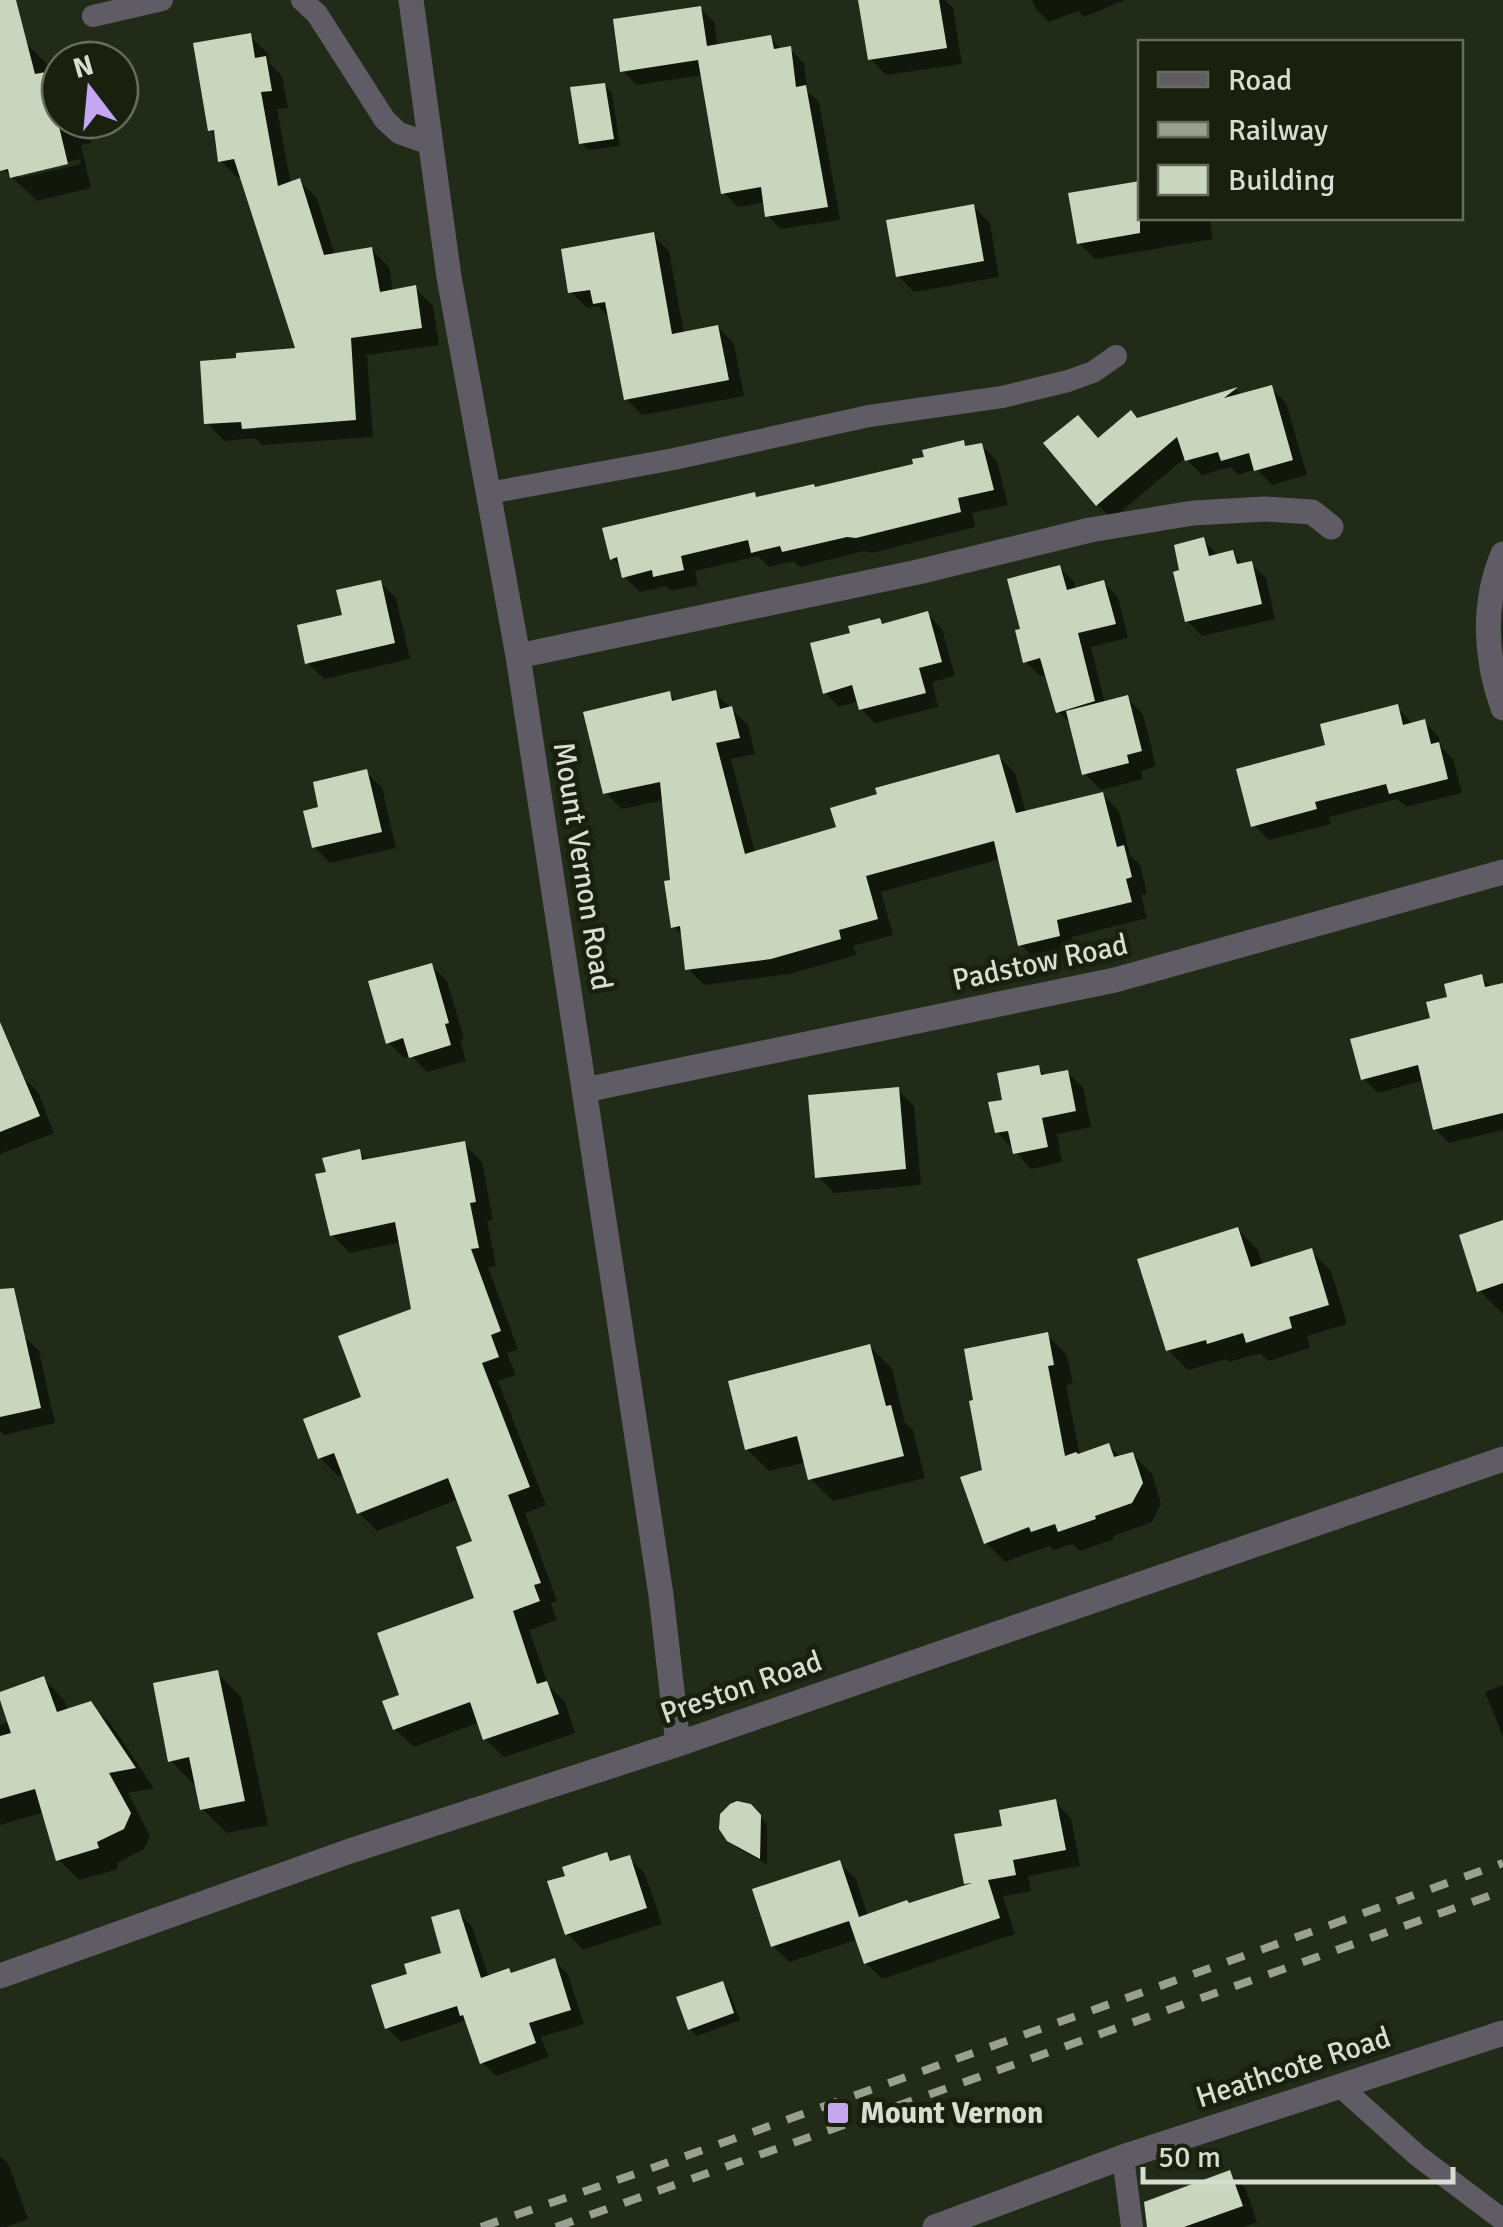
<svg xmlns="http://www.w3.org/2000/svg" width="1503" height="2227" viewBox="0 0 1503 2227" font-family="Signika,sans-serif">
<style>
.shadow{fill:#0007;fill-rule:evenodd}
.building{fill:#c9d5bd}
.lines{fill:none;stroke-linecap:round;stroke-linejoin:round}
.lane{stroke:#5f5c65;stroke-width:22}
.street{stroke:#5f5c65;stroke-width:25}
.rail{stroke:#99a092;stroke-width:8;stroke-dasharray:18 18;stroke-linecap:butt}
.poi-dot{fill:#c4a7f1;stroke:#19210e;stroke-width:4}
.labels{text-anchor:middle;stroke-width:10;stroke-linejoin:round;paint-order:stroke}
.street-label{font-size:30px;fill:#d7ddd1;stroke:#19210e}
.poi-label{font-size:30px;font-weight:bold;fill:#d7ddd1;stroke:#19210e;text-anchor:start}
</style>
<rect width="100%" height="100%" fill="#222b18"/>
<!-- shadow -->
<path class="shadow" d="M885 0H945L953 8 962 64 886 75 870 58Z
M1032 0H1125L1084 17 1078 11 1049 22 1035 8Z
M700 8 714 22 718 47 770 38 782 50 790 49 804 63 807 91 819 102 840 220 781 229 767 215 765 202 738 207 724 193 703 75 637 85 623 71Z
M250 36 268 54 269 63 282 76 288 108 277 109 291 184 299 181 317 198 335 256 371 249 389 267 393 292 415 288 433 306 439 345 367 355 373 437 262 445 255 438 224 441 207 423 298 351 242 177 238 178 221 161 217 137 210 129Z
M26 43 50 67 54 83 60 89V120H86L91 143 81 145 91 188 37 201 3 169 0 162V49ZM80 159 81 164 19 178V173Z
M604 85 612 93 620 146 588 150 581 143Z
M1140 183V218H1209L1213 239 1095 259 1079 243 1071 195Z
M974 207 990 223 999 277 914 292 898 276Z
M653 235 669 251 684 334 718 327 734 344 744 396 642 415 626 399 610 319 598 306 587 308 571 292Z
M1271 388 1286 403 1307 475 1272 485 1256 469 1238 475 1230 467 1202 475 1185 458 1112 519 1097 504 1099 440 1137 420 1237 390 1243 396Z
M963 443 968 448 982 446 997 461 1008 505 972 513 975 527 872 553 864 551 800 567 794 561 769 567 758 556 695 571 698 585 671 591 665 586 640 592 624 576 623 569 612 558 754 494 759 499 816 489 917 466Z
M1203 540 1219 556 1232 553 1244 565 1251 564 1266 578 1275 619 1202 636 1187 621 1182 572Z
M1060 568 1074 582 1076 590 1104 583 1118 597 1128 638 1091 647 1105 704 1127 698 1143 714 1156 766 1141 771 1143 779 1101 790 1085 774 1073 726 1058 711 1047 674 1040 676 1025 661 1023 630Z
M380 582 396 598 410 659 324 679 308 663 345 617Z
M928 614 942 629 955 676 932 682 938 707 875 723 861 709 859 701 839 707 825 692 853 635 879 620 885 626Z
M669 693 678 702 715 693 748 725 755 754 731 759 755 853 839 829 998 756 1015 773 1026 813 1103 795 1119 811 1130 855 1140 865 1147 894 1141 895 1147 918 1072 937 1075 952 1037 961 1020 944 1000 859 881 892 893 935 853 946 856 955 789 974 704 985 688 969 684 937 673 926V882L664 800 622 809 605 792Z
M1397 707 1413 725 1424 722 1439 737 1442 748 1453 759 1462 793 1406 807 1397 799 1329 817 1331 824 1269 840 1254 825 1328 747Z
M366 772 382 788 396 848 330 863 314 847 321 809Z
M431 965 447 981 464 1039 460 1040 466 1061 427 1072 411 1056 404 1058 388 1042Z
M1481 977 1492 988 1503 985V1130L1449 1143 1435 1129 1424 1080 1378 1093 1364 1079 1433 1020 1450 999Z
M1038 1068 1047 1076 1067 1072 1083 1088 1091 1127 1057 1134 1062 1162 1031 1169 997 1132 1005 1102Z
M22 1076 38 1092 54 1133 0 1154V1084Z
M898 1090 914 1106 921 1185 834 1193 818 1176Z
M464 1144 482 1162 493 1220 487 1221 496 1266 488 1267 518 1349 507 1353 516 1375 498 1381 546 1505 525 1513 557 1601 551 1603 557 1620 529 1630 548 1685 565 1702 575 1733 504 1757 485 1739 480 1722 414 1747 395 1729 403 1696 477 1599 475 1543 459 1499 377 1531 359 1513 345 1474 338 1476 320 1458 364 1398 414 1310 401 1242 350 1253 332 1235 329 1174 359 1152 368 1162Z
M1503 1223V1314L1480 1291Z
M1238 1229 1257 1249 1263 1266 1311 1251 1331 1271 1347 1324 1307 1336 1310 1348 1268 1361 1260 1353 1229 1362 1226 1359 1188 1370 1168 1350Z
M23 1335 39 1351 55 1423 4 1435 0 1431V1340Z
M1047 1335 1067 1355 1073 1384 1066 1385 1080 1456 1109 1446 1121 1458 1133 1455 1152 1474 1161 1504 1152 1522 1113 1536 1114 1539 1080 1551 1073 1544 1053 1550 1049 1546 1005 1562 986 1543 985 1471Z
M870 1347 892 1369 905 1423 913 1430 925 1478 833 1501 810 1479 806 1462 769 1471 747 1449Z
M217 1673 241 1697 268 1825 227 1833 202 1809 197 1784 194 1785 170 1760Z
M44 1679 64 1700 68 1711 90 1704 111 1724 154 1788 128 1793 150 1836 144 1849 117 1863 118 1869 79 1880 59 1860 44 1812 0 1825V1725L10 1721Z
M1503 1685V1737L1485 1692Z
M1055 1802 1071 1818 1080 1866 1028 1876 1031 1891 1003 1896 1015 1934 882 1979 866 1963 858 1939 789 1962 773 1946 839 1863 856 1879 868 1916 909 1905 969 1886 966 1883 1005 1828Z
M755 1811 767 1825V1864L737 1848 724 1834Z
M606 1855 614 1863 629 1858 645 1874 662 1924 583 1950 567 1933 568 1877Z
M458 1912 472 1926 489 1978 513 1975 554 1961 568 1974 584 2024 541 2037 549 2057 496 2076 482 2062 467 2020 401 2042 387 2028 410 1975 445 1954Z
M722 1984 729 1991 740 2020 697 2036 690 2029Z
M0 2156 8 2163 28 2219 6 2227H0Z
M1229 2173 1246 2189 1257 2222 1243 2227H1150Z"/>
<!-- building -->
<path class="building" d="M0 0H16L35 74 46 72 68 164 10 178 8 169 0 171Z
M858 0H939L947 48 868 60Z
M701 6 707 46 771 35 774 49 791 46 796 87 806 85 828 207 765 217 761 187 721 194 698 60 620 72 613 19Z
M251 33 255 58 266 56 272 91 261 92 278 186 300 178 324 255 372 247 380 292 416 285 422 328 351 338 356 420 242 429 241 422 204 424 200 361 236 358V353L295 348 234 159 218 162 214 130 208 131 193 43Z
M605 83 614 139 579 144 570 87Z
M1140 181V233L1077 244 1068 193Z
M974 204 984 261 896 277 886 220Z
M654 232 672 334 718 325 729 380 624 400 605 302 593 304 590 290 568 293 561 249Z
M1272 385 1293 460 1254 471 1249 453 1221 461 1218 452 1185 461 1177 437 1096 506 1043 443 1078 415 1098 438 1131 410 1137 418 1238 387 1224 398Z
M964 440 965 446 982 443 994 490 958 498 961 512 856 538 847 537 782 552 780 546 751 553 748 540 681 556 684 570 653 577 652 570 622 578 617 557 610 560 602 528 755 492 756 497 814 484 815 487 913 464 912 459 924 457 922 450Z
M1204 537 1209 556 1233 550 1237 564 1252 561 1262 604 1185 622 1173 572 1179 570 1174 545Z
M1060 565 1067 590 1104 580 1116 624 1078 633 1095 701 1056 713 1040 658 1023 663 1015 630 1020 629 1007 579Z
M381 580 395 643 305 664 297 625 342 615 336 590Z
M928 611 942 662 919 668 926 693 859 710 852 685 823 694 810 643 850 633 848 626 880 618 882 624Z
M716 690 720 709 732 706 740 738 716 743 745 854 836 827 830 808 877 794 875 788 999 754 1016 813 1103 792 1117 847 1124 845 1132 877 1126 879 1132 902 1057 920 1060 936 1018 946 994 841 866 876 878 919 839 930 841 939 771 959 685 970 680 926 671 928 664 881 670 880 660 782 603 794 583 712 670 691 672 701Z
M1128 695 1142 751 1127 755 1129 763 1082 775 1066 711Z
M1398 704 1403 725 1425 719 1431 744 1439 742 1448 779 1389 794 1386 784 1315 802 1317 809 1251 827 1236 769 1325 745 1320 724Z
M367 769 382 832 312 848 303 811 318 807 313 782Z
M432 963 449 1023 445 1024 451 1045 409 1058 403 1038 386 1044 368 981Z
M1482 974 1485 987 1503 983V1113L1433 1130 1418 1065 1361 1080 1350 1039 1430 1018 1426 1002 1447 997 1444 984Z
M0 1022 40 1116 0 1132Z
M1039 1065 1041 1075 1068 1070 1076 1111 1042 1118 1048 1147 1013 1154 1008 1131 995 1133 988 1102 1002 1100 997 1073Z
M899 1087 906 1169 815 1178 808 1095Z
M465 1141 476 1202 470 1203 479 1248 471 1249 501 1331 491 1335 499 1357 482 1363 530 1487 508 1495 541 1583 534 1585 540 1601 513 1611 537 1684 547 1681 559 1714 483 1740 470 1702 393 1730 382 1701 399 1695 377 1633 474 1598 456 1547 472 1541 448 1478 357 1514 334 1453 318 1459 303 1419 361 1397 338 1336 411 1309 395 1222 330 1236 315 1174 326 1172 322 1158 360 1149 362 1160Z
M1503 1220V1283L1477 1292 1459 1235Z
M1238 1227 1251 1267 1312 1248 1329 1305 1289 1317 1292 1328 1246 1343 1243 1333 1207 1344 1206 1340 1166 1351 1137 1259Z
M14 1288 41 1408 0 1417V1289Z
M1048 1332 1054 1365 1048 1366 1065 1456 1076 1452 1078 1454 1109 1443 1114 1457 1133 1452 1143 1483 1132 1503 1095 1516 1096 1519 1058 1532 1055 1524 1031 1532 1029 1527 984 1544 960 1477 982 1470 969 1401 973 1400 964 1349Z
M870 1344 886 1406 891 1405 904 1456 808 1480 797 1436 745 1450 728 1381Z
M218 1670 245 1801 200 1810 189 1757 168 1762 153 1683Z
M44 1676 57 1712 91 1701 136 1768 109 1773 131 1813 124 1829 97 1842 99 1848 56 1861 35 1789 0 1799V1736L11 1733 0 1700V1692Z
M1056 1799 1066 1850 1013 1860 1016 1875 988 1880 1000 1918 864 1964 849 1921 771 1947 752 1889 840 1860 859 1917 907 1900 909 1903 972 1883 964 1884 954 1834 1002 1826 999 1810Z
M737 1801 751 1804 761 1815 760 1859 727 1841 719 1829 720 1814 730 1804Z
M607 1852 610 1861 630 1855 647 1908 565 1935 547 1881 565 1876 562 1867Z
M459 1909 481 1978 509 1968 511 1973 555 1958 571 2010 529 2023 536 2043 480 2064 463 2015 460 2016 457 2006 385 2029 371 1985 407 1974 404 1964 441 1953 431 1917Z
M723 1981 734 2013 688 2030 676 1997Z
M1230 2170 1243 2206 1184 2227H1147L1144 2202Z"/>
<g class="lines">
<!-- lane -->
<path class="lane" d="M302 0 317 14 385 120 399 133 431 144
M93 16 162 0
M489 493 674 459 869 416 1002 397 1068 381 1093 372 1116 356
M1340 2086 1418 2156 1503 2220
M1123 2157 1132 2227"/>
<!-- street -->
<path class="street" d="M411 0 449 277 518 656 661 1595 678 1744
M1503 554C1482 604 1485 658 1503 708
M518 656 918 572 1090 530 1193 513 1265 509 1312 512 1331 527
M585 1090 1115 980 1503 872
M0 1976 350 1851 678 1744 1503 1459
M935 2227 1123 2157 1503 2033"/>
<!-- rail -->
<path class="rail" d="M481 2227 655 2167 1503 1863
M556 2227 1503 1891"/>
</g>
<!-- markers -->
<rect class="poi-dot" x="826" y="2101" width="24" height="24" rx="5"/>
<g class="labels">
<!-- street labels -->
<g class="street-label">
<text transform="translate(583 866) rotate(81)" y="10">Mount Vernon Road</text>
<text transform="translate(1040 962) rotate(-12)" y="10">Padstow Road</text>
<text transform="translate(741 1687) rotate(-19)" y="10">Preston Road</text>
<text transform="translate(1293 2067) rotate(-18)" y="10">Heathcote Road</text>
</g>
<!-- poi labels -->
<g class="poi-label">
<text x="860" y="2123">Mount Vernon</text>
</g>
</g>
<!-- legend -->
<rect x="1138" y="40" width="325" height="180" fill="#19210e" stroke="#656c5c" stroke-width="2.5"/>
<rect x="1158" y="72" width="50" height="15" fill="#5f5c65" stroke="#656c5c" stroke-width="2.5"/>
<text x="1228" y="90" font-size="30" fill="#d7ddd1">Road</text>
<rect x="1158" y="122" width="50" height="15" fill="#99a092" stroke="#656c5c" stroke-width="2.5"/>
<text x="1228" y="140" font-size="30" fill="#d7ddd1">Railway</text>
<rect x="1158" y="165" width="50" height="30" fill="#c9d5bd" stroke="#656c5c" stroke-width="2.5"/>
<text x="1228" y="190" font-size="30" fill="#d7ddd1">Building</text>
<!-- north arrow -->
<g transform="translate(90 90) rotate(344)"><circle r="48" fill="#19210e" stroke="#656c5c" stroke-width="2.5"/>
<path d="M0-8L18 38L0 25L-18 38Z" fill="#c4a7f1"/>
<text y="-15" font-size="28" font-weight="bold" text-anchor="middle" fill="#d7ddd1">N</text>
</g>
<!-- scale -->
<path d="M1143 2167v15h310v-15" fill="none" stroke="#d7ddd1" stroke-width="5"/>
<text x="1158" y="2167" font-size="30" fill="#d7ddd1" stroke="#19210e" stroke-width="8" paint-order="stroke">50 m</text>
</svg>
